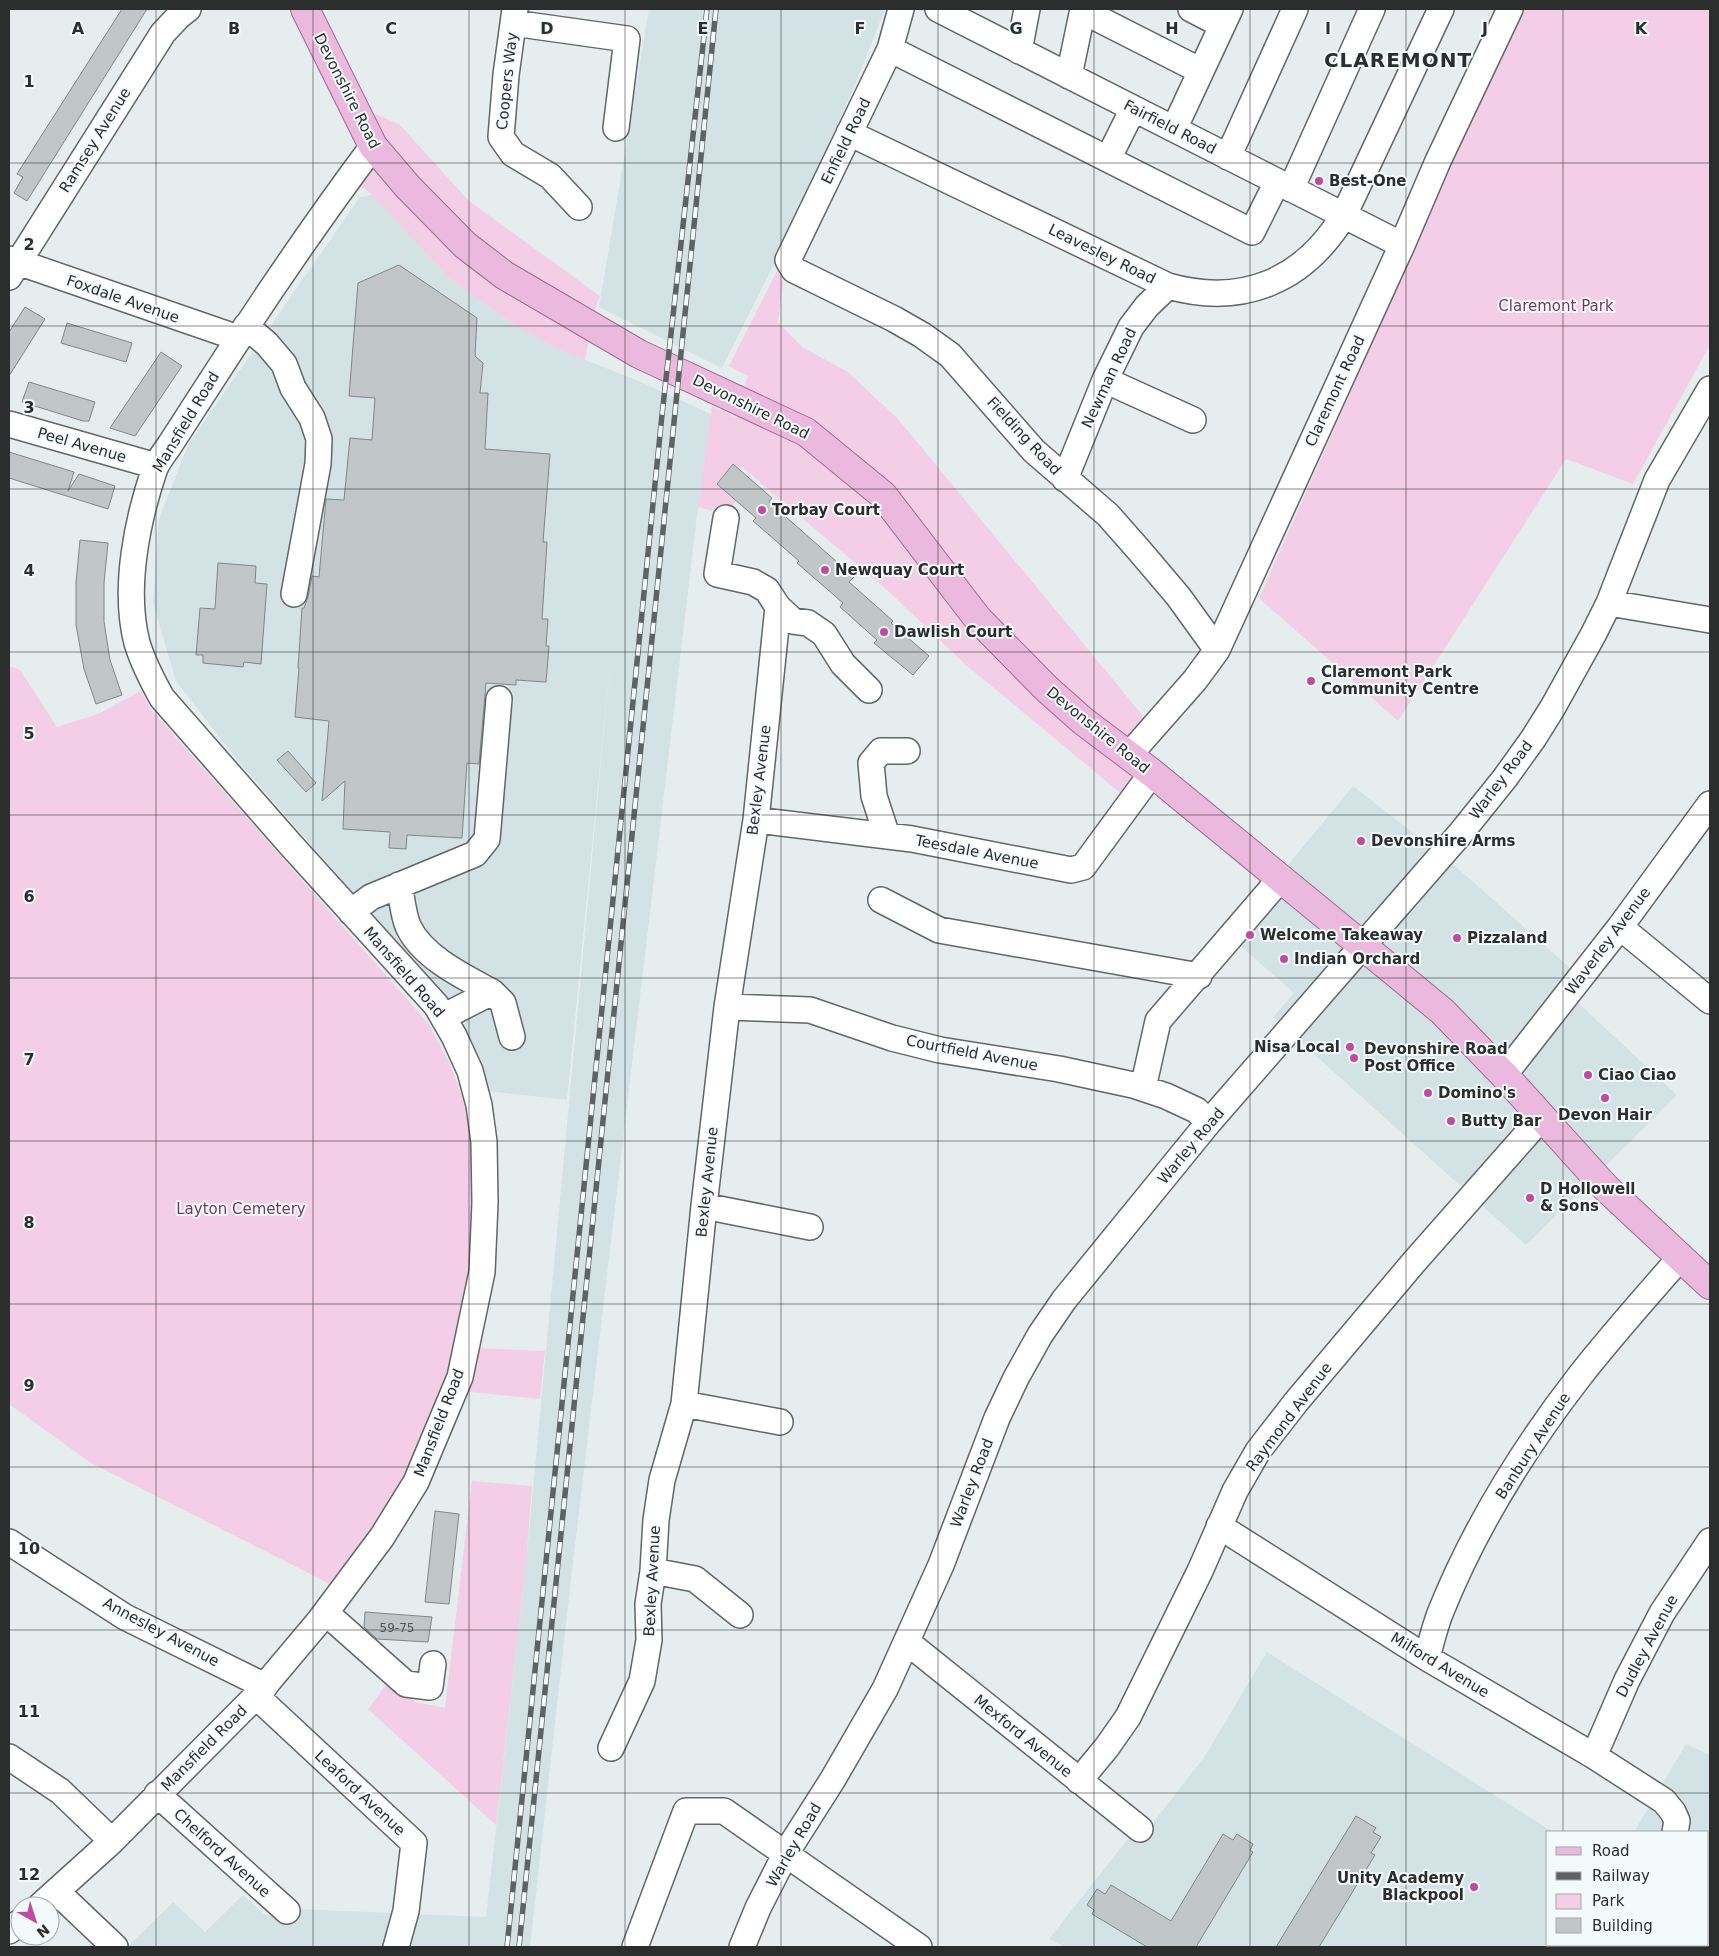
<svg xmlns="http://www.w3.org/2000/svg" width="1719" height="1956" viewBox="0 0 1719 1956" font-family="'DejaVu Sans',sans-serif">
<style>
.built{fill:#d3e2e5}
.green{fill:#f4cee7}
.building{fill:#c1c7c9;stroke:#818688}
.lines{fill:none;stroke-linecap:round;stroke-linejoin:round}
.minor-casing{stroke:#616668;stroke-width:28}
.major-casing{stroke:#a06a91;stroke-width:30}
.minor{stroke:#fff;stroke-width:25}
.major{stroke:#ebb9dd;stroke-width:28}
.rail-casing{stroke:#5f6263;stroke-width:5.5}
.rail{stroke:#f3fafb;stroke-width:4;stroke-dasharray:11;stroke-linecap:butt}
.grid{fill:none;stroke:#2c2e2e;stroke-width:1;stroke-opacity:0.55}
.poi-dot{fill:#bf4aa2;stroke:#f3fafb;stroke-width:2}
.labels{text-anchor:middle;stroke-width:4;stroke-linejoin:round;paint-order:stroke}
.number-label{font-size:12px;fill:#515455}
.street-label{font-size:15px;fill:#2c2e2e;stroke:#f3fafb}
.poi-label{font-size:15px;font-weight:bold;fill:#2c2e2e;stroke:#f3fafb;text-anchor:start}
.park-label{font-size:15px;fill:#753964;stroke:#f3fafb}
.district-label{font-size:20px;font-weight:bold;letter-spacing:1px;fill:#2c2e2e;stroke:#f3fafb}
.grid-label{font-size:16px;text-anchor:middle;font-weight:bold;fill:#2c2e2e;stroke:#f3fafb;stroke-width:4;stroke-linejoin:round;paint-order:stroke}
</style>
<rect width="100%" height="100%" fill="#e6edee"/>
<!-- built -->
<path class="built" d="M649 9H885L853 90 771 270 722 368 599 307Z
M373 195 451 280 512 323 560 350 636 380 711 414 698 507 571 1579 530 1947H127L173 1902 205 1932 243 1895 264 1914 287 1920 297 1909 486 1917 526 1564 613 633 567 1100 488 1091 477 1056 444 997 238 761 176 681 153 603 159 519 188 445 360 197Z
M1353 786 1453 864 1571 969 1556 987 1576 1001 1677 1095 1526 1245 1273 1017 1294 993 1229 936Z
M1267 1652 1553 1832H1548V1945H1708V1832H1634L1686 1744 1710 1755V1947H1065L1049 1939 1131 1835 1139 1841 1205 1756Z"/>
<!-- green -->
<path class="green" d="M1523 9H1710V345L1633 484 1566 459 1398 721 1259 598 1462 141Z
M356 106 399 124 469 201 600 296 594 312 585 360 560 350 518 327 451 280 369 192 354 182 377 151Z
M778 269 783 283 778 322 802 347 848 372 898 419 1148 722 1131 742 1058 684 1001 625 940 547 884 486 744 388 748 376 729 366Z
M740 400 806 432 1123 750C1129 768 1136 779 1124 796L966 665 888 591 742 467 739 469 733 465 717 484 736 501 728 515 698 507 712 406 735 417Z
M9 666 20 670 57 727 98 714 141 691 150 708 428 1023 450 1064 463 1099 470 1134 474 1218 463 1313 451 1376 428 1432 396 1495 332 1585 91 1463 9 1404Z
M475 1348 545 1351 540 1399 462 1391Z
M472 1481 532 1486 526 1564 496 1825 368 1709 389 1681 416 1702 445 1708Z"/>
<!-- building -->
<path class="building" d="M122 9H147L27 201 14 193 23 177 17 174Z
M399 265 477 318 475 356 483 363 480 393H488L485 449 550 454 543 542H547L542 619H548L546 646H549L546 682 516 680V685L486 683 479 764 467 763 462 838 407 835 406 849 389 848 390 832 343 829 345 781 322 801 329 721 295 717 299 668H298L302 608H304L308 597 312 576 319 577 326 499 344 500 350 438 372 440 375 398 349 396 358 283Z
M25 307 45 319 9 376V332Z
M67 323 132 343 126 362 61 343Z
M161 352 182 366 135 436 110 428Z
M29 382 95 402 89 421H83L22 402Z
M9 452 74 472 68 491 79 474 115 486 108 509 9 478Z
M733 464 772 498 769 502 854 577 849 582 893 621 891 623 929 656 913 675 874 643 877 640 840 607 843 603 797 563 799 561 753 521 756 518 717 484Z
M80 540 108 543 104 583V622L110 660 122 695 96 704 84 669 76 625V583Z
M218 563 256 566 255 583 267 584 261 664 244 662 243 667 203 663V655H196L200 608 215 609Z
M288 751 316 783 306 792 277 760Z
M435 1511 459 1514 449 1604 425 1602Z
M365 1612 432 1617 428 1642 377 1639 364 1627Z
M1356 1816 1376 1828 1373 1832 1381 1837 1371 1853 1375 1855 1319 1947H1276Z
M1223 1834 1233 1840 1237 1834 1253 1844 1250 1850 1253 1852 1196 1947H1147L1092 1914 1094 1910 1087 1905 1097 1889 1105 1894 1111 1885 1171 1921Z"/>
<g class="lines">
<defs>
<path id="minor" d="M515 9 506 75 501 137 513 154 550 176 579 207
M901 9 890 49 788 260 794 270 894 319 922 335 950 355 1034 451 1108 515 1138 549 1178 596 1217 650
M938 9 1402 245
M1191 9 1222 25
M1083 11 1201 71
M513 23 627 39 616 128
M890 49 1252 232 1277 182
M1019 51 1027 9
M1069 76 1083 9
M1174 129 1230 9
M849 133 1168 286C1243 307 1304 281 1344 215L1441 9
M1228 157 1295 9
M1108 159 1133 109
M1291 189 1372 9
M9 259 238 338
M9 277 163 33 179 16 188 9
M246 326 267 344 284 364 293 388 312 418 319 439 318 464 294 594
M1105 380 1193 420
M9 424 156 466
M1065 479 1105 380 1131 327 1147 306 1168 286
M726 518 717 574 753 582 767 590 778 607 793 621 808 623 824 634 843 664 869 690
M1609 603 1710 620
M1129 755 1195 680 1217 650 1402 245 1438 161 1510 9
M756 820 912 839 1071 870 1083 867 1152 773
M887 836 874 796 871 763 881 751H907
M399 885C402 898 403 914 408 926 422 957 464 977 492 992
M881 900 939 930 1199 976
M351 912 371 897 475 854 487 839 499 699
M1620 927 1710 1001
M727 1007 810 1010 892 1038 940 1050 1059 1069 1133 1085 1166 1096 1196 1110 1209 1122
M443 1017 492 992 503 1003 512 1037
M1504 1075 1620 927 1710 804
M1143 1088 1158 1021 1281 878
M704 1206 810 1227
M684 1404 780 1422
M1219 1526 1427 1658 1594 1756 1664 1801 1673 1812 1677 1821 1675 1832
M9 1542 125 1617 265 1686
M653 1571 695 1579 740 1615
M326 1613 406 1684 430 1687 433 1664
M907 1642 1140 1829
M1427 1658C1431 1642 1435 1626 1441 1611 1475 1527 1524 1448 1579 1377 1611 1336 1646 1297 1680 1258
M256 1696 414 1843 406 1911 396 1947
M611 1748 642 1681 649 1640 648 1604 653 1571 656 1520 662 1480 684 1404 704 1206 727 1007 756 820 778 607
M1594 1756 1627 1680 1662 1613 1710 1541
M9 1757 60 1791 112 1841
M1079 1781 1107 1747 1128 1717 1200 1571 1235 1491 1258 1451 1296 1402 1414 1262 1542 1117
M157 1794 287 1911
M57 1892 115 1947
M40 1906 112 1841 256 1696 320 1620 382 1537 416 1482 460 1377 482 1272 485 1203 484 1142 479 1105 470 1071 454 1036 436 1005 290 844 162 698C152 680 143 663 137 643 123 589 137 520 155 468 159 459 166 451 171 443 183 425 194 407 206 389 259 306 314 225 373 146
M9 1931 20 1922
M635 1947 686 1811H724L919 1947
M742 1947 758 1908 786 1853 833 1779 885 1689 941 1565 997 1418 1016 1378 1040 1335 1064 1300 1209 1122 1460 834 1505 778 1533 739 1553 707 1593 635 1609 603 1657 480 1710 389
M1603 1947 1605 1945"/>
<path id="major" d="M305 9 373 146 408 187 465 245 504 275 639 354 806 432 883 495 978 619 1047 689 1083 721 1152 773 1442 1011 1504 1075 1606 1188 1710 1285"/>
</defs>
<!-- minor casing -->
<use href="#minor" class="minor-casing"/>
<!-- major casing -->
<use href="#major" class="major-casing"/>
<!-- minor -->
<use href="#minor" class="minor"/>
<!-- major -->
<use href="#major" class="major"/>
<defs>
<path id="rail" d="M507 1947 662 415 707 9
M519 1947 716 9"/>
</defs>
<!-- rail casing -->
<use href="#rail" class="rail-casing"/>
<!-- rail -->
<use href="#rail" class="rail"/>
</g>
<!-- grid -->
<path class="grid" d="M156 9V1947M313 9V1947M469 9V1947M625 9V1947M781 9V1947M938 9V1947M1094 9V1947M1250 9V1947M1406 9V1947M1563 9V1832M9 163H1710M9 326H1710M9 489H1710M9 652H1710M9 815H1710M9 978H1710M9 1141H1710M9 1304H1710M9 1467H1710M9 1630H1710M9 1793H1710M1563 1945V1947"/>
<!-- markers -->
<g class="poi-dot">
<circle cx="1319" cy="181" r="5"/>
<circle cx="762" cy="510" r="5"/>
<circle cx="825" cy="570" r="5"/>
<circle cx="884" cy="632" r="5"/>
<circle cx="1311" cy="681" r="5"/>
<circle cx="1361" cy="841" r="5"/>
<circle cx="1250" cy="935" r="5"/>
<circle cx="1457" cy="938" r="5"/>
<circle cx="1284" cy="959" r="5"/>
<circle cx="1350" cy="1047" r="5"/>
<circle cx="1354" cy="1058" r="5"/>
<circle cx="1588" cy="1075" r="5"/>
<circle cx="1428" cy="1093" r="5"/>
<circle cx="1605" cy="1098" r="5"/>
<circle cx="1451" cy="1121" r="5"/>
<circle cx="1530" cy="1198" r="5"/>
<circle cx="1474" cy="1887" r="5"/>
</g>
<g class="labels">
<!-- number labels -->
<g class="number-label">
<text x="397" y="1632">59-75</text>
</g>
<!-- street labels -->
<g class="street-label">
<text transform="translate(507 81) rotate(-84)" y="5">Coopers Way</text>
<text transform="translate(347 91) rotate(63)" y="5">Devonshire Road</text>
<text transform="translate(1170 127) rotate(27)" y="5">Fairfield Road</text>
<text transform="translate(95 140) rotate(-58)" y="5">Ramsey Avenue</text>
<text transform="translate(846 141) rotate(-64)" y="5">Enfield Road</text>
<text transform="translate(1102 254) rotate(26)" y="5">Leavesley Road</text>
<text transform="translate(123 299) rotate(19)" y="5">Foxdale Avenue</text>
<text transform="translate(1109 378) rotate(-65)" y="5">Newman Road</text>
<text transform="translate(1335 391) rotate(-65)" y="5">Claremont Road</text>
<text transform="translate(751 407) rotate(26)" y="5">Devonshire Road</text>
<text transform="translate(186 422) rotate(-59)" y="5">Mansfield Road</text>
<text transform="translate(1024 436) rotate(47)" y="5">Fielding Road</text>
<text transform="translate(82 445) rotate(16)" y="5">Peel Avenue</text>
<text transform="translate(1098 730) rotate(39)" y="5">Devonshire Road</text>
<text transform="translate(759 780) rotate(-83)" y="5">Bexley Avenue</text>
<text transform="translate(1501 780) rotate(-53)" y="5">Warley Road</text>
<text transform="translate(977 852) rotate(11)" y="5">Teesdale Avenue</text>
<text transform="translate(1608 941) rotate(-53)" y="5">Waverley Avenue</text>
<text transform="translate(404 972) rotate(49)" y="5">Mansfield Road</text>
<text transform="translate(972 1053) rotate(11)" y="5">Courtfield Avenue</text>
<text transform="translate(1191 1146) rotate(-50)" y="5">Warley Road</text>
<text transform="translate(707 1182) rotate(-84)" y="5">Bexley Avenue</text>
<text transform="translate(1289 1417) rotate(-53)" y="5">Raymond Avenue</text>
<text transform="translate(439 1423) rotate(-69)" y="5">Mansfield Road</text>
<text transform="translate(1533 1446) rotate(-57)" y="5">Banbury Avenue</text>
<text transform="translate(972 1483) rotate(-69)" y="5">Warley Road</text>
<text transform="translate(652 1581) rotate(-87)" y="5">Bexley Avenue</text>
<text transform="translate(161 1632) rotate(28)" y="5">Annesley Avenue</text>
<text transform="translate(1647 1646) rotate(-62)" y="5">Dudley Avenue</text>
<text transform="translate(1440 1665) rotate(31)" y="5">Milford Avenue</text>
<text transform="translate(1023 1736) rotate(39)" y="5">Mexford Avenue</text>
<text transform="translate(204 1748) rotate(-45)" y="5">Mansfield Road</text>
<text transform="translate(360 1793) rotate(43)" y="5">Leaford Avenue</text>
<text transform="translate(794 1845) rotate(-60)" y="5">Warley Road</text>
<text transform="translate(222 1853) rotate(42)" y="5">Chelford Avenue</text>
</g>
<!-- poi labels -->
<g class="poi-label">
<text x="1329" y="186">Best-One</text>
<text x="772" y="515">Torbay Court</text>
<text x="835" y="575">Newquay Court</text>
<text x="894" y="637">Dawlish Court</text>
<text x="1321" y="677">Claremont Park<tspan x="1321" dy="17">Community Centre</tspan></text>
<text x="1371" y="846">Devonshire Arms</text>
<text x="1260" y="940">Welcome Takeaway</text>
<text x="1467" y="943">Pizzaland</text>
<text x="1294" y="964">Indian Orchard</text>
<text x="1340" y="1052" text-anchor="end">Nisa Local</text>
<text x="1364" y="1054">Devonshire Road<tspan x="1364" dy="17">Post Office</tspan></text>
<text x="1598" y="1080">Ciao Ciao</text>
<text x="1438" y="1098">Domino's</text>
<text x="1605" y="1120" text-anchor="middle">Devon Hair</text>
<text x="1461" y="1126">Butty Bar</text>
<text x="1540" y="1194">D Hollowell<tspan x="1540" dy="17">&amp; Sons</tspan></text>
<text x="1464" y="1883" text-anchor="end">Unity Academy<tspan x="1464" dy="17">Blackpool</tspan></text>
</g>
<!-- park labels -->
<g class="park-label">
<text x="1556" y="311">Claremont Park</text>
<text x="241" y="1214">Layton Cemetery</text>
</g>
<!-- district labels -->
<g class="district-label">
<text x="1398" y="67">CLAREMONT</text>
</g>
</g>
<g class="grid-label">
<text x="78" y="34">A</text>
<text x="234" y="34">B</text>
<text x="391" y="34">C</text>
<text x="547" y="34">D</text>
<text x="703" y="34">E</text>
<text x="860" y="34">F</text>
<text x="1016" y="34">G</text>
<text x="1172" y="34">H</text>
<text x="1328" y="34">I</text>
<text x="1485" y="34">J</text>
<text x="1641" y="34">K</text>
<text x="29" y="87">1</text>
<text x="29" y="250">2</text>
<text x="29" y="413">3</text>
<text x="29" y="576">4</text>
<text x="29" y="739">5</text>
<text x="29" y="902">6</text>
<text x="29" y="1065">7</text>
<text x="29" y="1228">8</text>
<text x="29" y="1391">9</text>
<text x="29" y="1554">10</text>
<text x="29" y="1717">11</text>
<text x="29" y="1880">12</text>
</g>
<!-- border -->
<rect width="1719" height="1956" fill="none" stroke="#2c2e2e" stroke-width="20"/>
<!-- legend -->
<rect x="1546" y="1831" width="162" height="115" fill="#f3fafb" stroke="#a3a8a9"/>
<rect x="1556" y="1847" width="25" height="8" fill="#ebb9dd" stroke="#a3a8a9"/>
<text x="1592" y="1856" font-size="15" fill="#2c2e2e">Road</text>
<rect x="1556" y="1872" width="25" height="8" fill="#5f6263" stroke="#a3a8a9"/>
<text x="1592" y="1881" font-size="15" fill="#2c2e2e">Railway</text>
<rect x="1556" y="1894" width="25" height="15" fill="#f4cee7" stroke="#a3a8a9"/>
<text x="1592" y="1906" font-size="15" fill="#2c2e2e">Park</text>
<rect x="1556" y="1918" width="25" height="15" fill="#c1c7c9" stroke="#a3a8a9"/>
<text x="1592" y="1931" font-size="15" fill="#2c2e2e">Building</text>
<!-- north arrow -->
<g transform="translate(35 1921) rotate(141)"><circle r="24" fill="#f3fafb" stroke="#a3a8a9"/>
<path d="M0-4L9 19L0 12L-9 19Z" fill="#bf4aa2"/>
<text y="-8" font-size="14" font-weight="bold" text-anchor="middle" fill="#2c2e2e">N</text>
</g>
</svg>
